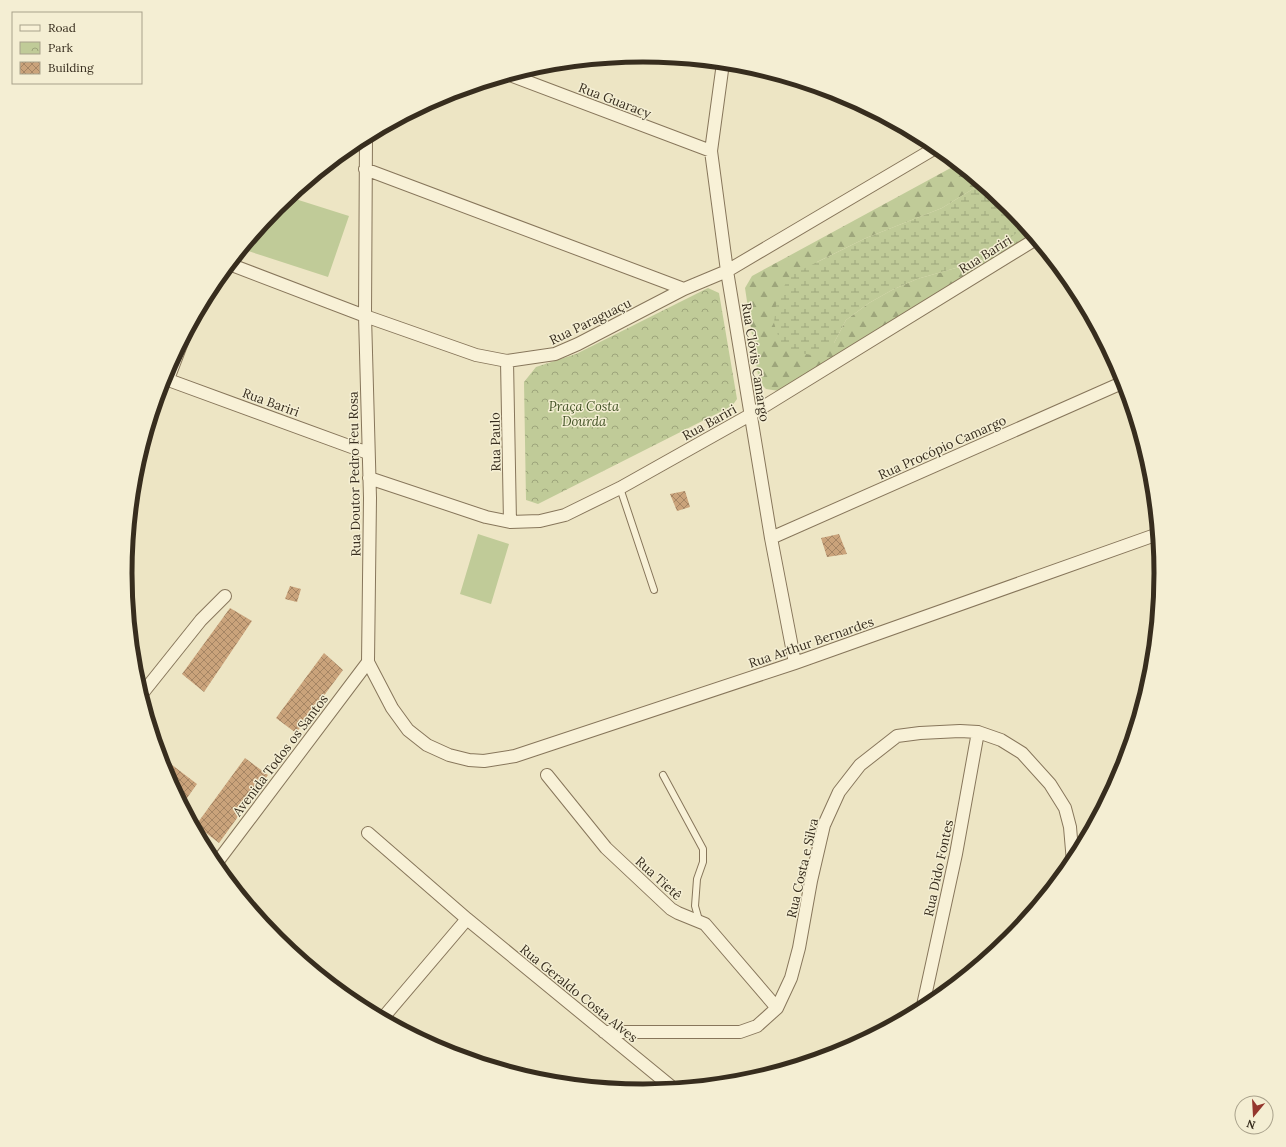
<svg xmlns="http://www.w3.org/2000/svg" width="1286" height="1147" viewBox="0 0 1286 1147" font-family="Lora,serif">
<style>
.forest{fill:url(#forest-firs)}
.wetland{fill:url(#wetland-marsh)}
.park{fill:url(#park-crowns)}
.pitch{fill:#c0cb98}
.building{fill:url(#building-cross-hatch)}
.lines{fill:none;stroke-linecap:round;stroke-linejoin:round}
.lane-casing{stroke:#87765b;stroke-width:8}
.street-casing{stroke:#87765b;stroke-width:14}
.lane{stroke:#f8f1d7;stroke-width:6}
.street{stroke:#f8f1d7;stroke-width:12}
.labels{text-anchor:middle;stroke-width:3;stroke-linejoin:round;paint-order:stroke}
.street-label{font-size:13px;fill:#372d1e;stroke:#f4eed3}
.park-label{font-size:13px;font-style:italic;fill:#435326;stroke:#f4eed3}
.rim{fill:none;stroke:#372d1e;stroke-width:5}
</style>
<defs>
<pattern id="forest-firs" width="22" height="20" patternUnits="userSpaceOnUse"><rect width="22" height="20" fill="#c0cb98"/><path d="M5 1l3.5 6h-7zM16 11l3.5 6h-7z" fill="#9da57b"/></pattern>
<pattern id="wetland-marsh" width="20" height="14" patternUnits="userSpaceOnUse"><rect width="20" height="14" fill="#c0cb98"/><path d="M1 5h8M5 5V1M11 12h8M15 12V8" fill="none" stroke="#9da57b"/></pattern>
<pattern id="park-crowns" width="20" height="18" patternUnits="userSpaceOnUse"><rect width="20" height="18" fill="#c0cb98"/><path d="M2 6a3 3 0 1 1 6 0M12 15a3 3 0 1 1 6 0" fill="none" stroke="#9da57b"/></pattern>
<pattern id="building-cross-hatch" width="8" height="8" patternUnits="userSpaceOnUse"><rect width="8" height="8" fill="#caa37b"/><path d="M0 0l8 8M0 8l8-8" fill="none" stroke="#a58564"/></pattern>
</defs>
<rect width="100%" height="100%" fill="#ede5c4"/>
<!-- forest -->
<path class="forest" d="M958 164 981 184 942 208 866 238 817 262 834 343 846 320 869 303 892 290 917 279 970 264 1025 226 1040 244 779 391 766 389 759 382 745 288 752 276Z"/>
<!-- wetland -->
<path class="wetland" d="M981 184 1010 207 1025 226 994 251 970 264 917 279 892 290 869 303 846 320 834 343 809 355 782 348 774 323 777 296 793 274 866 238 942 208Z"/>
<!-- park -->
<path class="park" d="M708 288 719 293 737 399 732 406 538 504 526 500 524 382 536 367 576 354Z"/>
<!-- pitch -->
<path class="pitch" d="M289 197 349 216 328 277 242 249 277 207Z
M478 534 509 544 491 604 460 594Z"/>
<!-- building -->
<path class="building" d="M685 491 690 507 677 511 670 494Z
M839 534 847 554 827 557 821 538Z
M290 586 301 589 297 602 285 599Z
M230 608 252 621 204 692 182 674Z
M324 653 343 670 296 733 276 718Z
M159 755 197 784 182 805 164 772Z
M245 758 268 775 219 843 196 825Z"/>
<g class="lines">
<defs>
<path id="lane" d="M620 488 654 590
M663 775 703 849V862L697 879 695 906 699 920"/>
<path id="street" d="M723 63 711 151 727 271 771 538 795 663
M510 75 711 151
M366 136 365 316 370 498 368 662 392 708 408 730 427 745 449 755 469 760 484 761 515 756 795 663 1158 534
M365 169 684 289
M229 264 365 316 476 355 507 361 555 354 578 344 684 289 727 271 937 147
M507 361 510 522
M163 378 368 453
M168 379 184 337
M369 478 486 517 510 522 540 521 565 515 620 488 750 415 1036 239
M771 538 1124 382
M141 695 201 620 225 596
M547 775 606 848 671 909 678 913 705 924 777 1008
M368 833 467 919 674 1089
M215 865 368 662
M922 1010 956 854 978 732
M382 1019 467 919
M604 1032H740L757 1026 777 1008 791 978 799 948 811 881 824 825 839 792 860 765 897 736 920 733 960 731 978 732 1001 740 1022 753 1050 784 1065 808 1070 827 1073 862"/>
</defs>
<!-- lane casing -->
<use href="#lane" class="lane-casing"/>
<!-- street casing -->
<use href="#street" class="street-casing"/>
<!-- lane -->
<use href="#lane" class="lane"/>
<!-- street -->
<use href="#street" class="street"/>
</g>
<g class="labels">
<!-- street labels -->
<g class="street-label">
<text transform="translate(615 100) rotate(21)" y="5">Rua Guaracy</text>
<text transform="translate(985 254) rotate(-32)" y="5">Rua Bariri</text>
<text transform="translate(590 321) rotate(-26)" y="5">Rua Paraguaçu</text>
<text transform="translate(756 362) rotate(81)" y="5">Rua Clóvis Camargo</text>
<text transform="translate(271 402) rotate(20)" y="5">Rua Bariri</text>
<text transform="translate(709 422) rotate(-29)" y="5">Rua Bariri</text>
<text transform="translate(495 442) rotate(-91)" y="5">Rua Paulo</text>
<text transform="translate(942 447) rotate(-24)" y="5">Rua Procópio Camargo</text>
<text transform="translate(354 474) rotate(-91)" y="5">Rua Doutor Pedro Feu Rosa</text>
<text transform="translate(811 642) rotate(-19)" y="5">Rua Arthur Bernardes</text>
<text transform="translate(280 755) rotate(-53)" y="5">Avenida Todos os Santos</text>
<text transform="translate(802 868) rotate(-77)" y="5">Rua Costa e Silva</text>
<text transform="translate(938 868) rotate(-78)" y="5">Rua Dido Fontes</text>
<text transform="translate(659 878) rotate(42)" y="5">Rua Tietê</text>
<text transform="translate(579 993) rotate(39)" y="5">Rua Geraldo Costa Alves</text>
</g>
<!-- park labels -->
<g class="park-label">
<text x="584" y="411">Praça Costa<tspan x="584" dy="15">Dourda</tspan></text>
</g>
</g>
<!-- crop -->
<path d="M0 0H1286V1147H0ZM132 573a511 511 0 1 1 1022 0a511 511 0 1 1-1022 0Z" fill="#f4eed3" fill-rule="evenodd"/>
<path class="rim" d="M132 573a511 511 0 1 1 1022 0a511 511 0 1 1-1022 0Z"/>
<!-- legend -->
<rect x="12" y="12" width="130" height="72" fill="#f4eed3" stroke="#a8a18b"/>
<rect x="20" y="25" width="20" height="6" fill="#f8f1d7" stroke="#a8a18b"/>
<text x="48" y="32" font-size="12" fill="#372d1e">Road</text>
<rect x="20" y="42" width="20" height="12" fill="url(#park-crowns)" stroke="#a8a18b"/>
<text x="48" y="52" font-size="12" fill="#372d1e">Park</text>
<rect x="20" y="62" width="20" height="12" fill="url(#building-cross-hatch)" stroke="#a8a18b"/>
<text x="48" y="72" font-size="12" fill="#372d1e">Building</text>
<!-- north arrow -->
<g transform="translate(1254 1115) rotate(198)"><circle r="19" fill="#f4eed3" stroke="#a8a18b"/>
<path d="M0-3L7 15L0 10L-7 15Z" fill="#94362d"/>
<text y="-6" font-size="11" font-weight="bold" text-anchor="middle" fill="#372d1e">N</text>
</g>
</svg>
